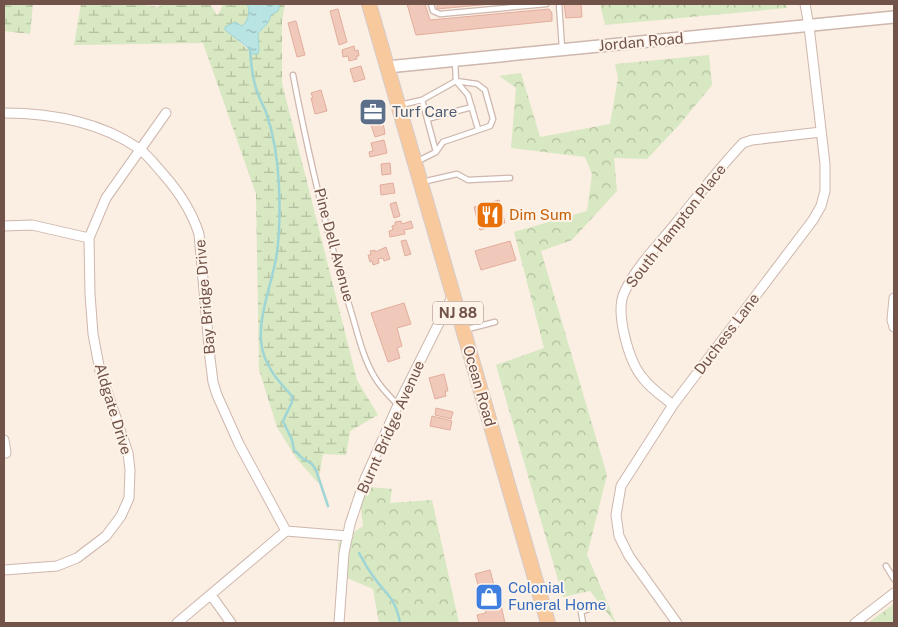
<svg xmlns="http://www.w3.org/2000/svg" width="898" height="627" viewBox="0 0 898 627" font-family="'Public Sans',sans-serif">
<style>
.forest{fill:url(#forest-crowns)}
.wetland{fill:url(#wetland-marsh)}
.water{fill:url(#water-ripples);stroke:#9fd5d5}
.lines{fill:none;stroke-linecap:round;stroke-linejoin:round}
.stream{stroke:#9fd5d5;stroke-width:2.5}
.building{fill:#f0c9bb;stroke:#e2ad9c}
.service-casing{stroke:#ceb7ad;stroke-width:7}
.minor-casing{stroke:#ceb7ad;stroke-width:11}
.tertiary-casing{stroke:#ceb7ad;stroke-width:14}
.primary-casing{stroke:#d5cbc9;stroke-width:16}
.service{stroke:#fff;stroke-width:4.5}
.minor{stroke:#fff;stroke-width:9}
.tertiary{stroke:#fff;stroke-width:11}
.primary{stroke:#f8c99d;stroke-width:14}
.labels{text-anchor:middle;stroke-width:4;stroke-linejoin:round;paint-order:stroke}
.shield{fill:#fef3e9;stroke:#9c837a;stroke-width:1}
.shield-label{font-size:14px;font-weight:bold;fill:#72534a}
.street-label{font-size:15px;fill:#72534a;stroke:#fef3e9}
.service-label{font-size:15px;fill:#4e5e75;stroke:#fef3e9;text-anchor:start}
.food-label{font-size:15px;fill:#c56008;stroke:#fef3e9;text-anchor:start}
.shop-label{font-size:15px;fill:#366cbe;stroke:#fef3e9;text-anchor:start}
</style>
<defs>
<pattern id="forest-crowns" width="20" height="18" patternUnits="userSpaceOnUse" patternTransform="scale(1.25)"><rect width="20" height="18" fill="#d7e8c2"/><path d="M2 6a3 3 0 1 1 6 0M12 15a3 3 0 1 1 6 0" fill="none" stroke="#b3bfa0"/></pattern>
<pattern id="wetland-marsh" width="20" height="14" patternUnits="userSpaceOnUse" patternTransform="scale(1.25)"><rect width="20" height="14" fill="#d7e8c2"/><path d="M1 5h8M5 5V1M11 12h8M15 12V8" fill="none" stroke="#b3bfa0"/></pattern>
<pattern id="water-ripples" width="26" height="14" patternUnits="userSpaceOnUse" patternTransform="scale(1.25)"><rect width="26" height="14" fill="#b8e4e4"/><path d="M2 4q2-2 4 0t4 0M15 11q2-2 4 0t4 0" fill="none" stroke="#9abbbb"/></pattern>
</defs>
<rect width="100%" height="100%" fill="#fbeee3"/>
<!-- forest -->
<path class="forest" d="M600 4H786L787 8 605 25Z
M709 55 712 85 680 124 647 159 614 158 617 191 572 240 541 251 607 475 587 555 616 623H615L590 591 563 597 496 365 544 348 514 232 587 211 592 174 585 157 511 148 516 88 499 76 521 73 540 137 610 124 618 78 615 64Z
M358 486 392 489 390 503 432 500 459 623H379L373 589 340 575 338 543 363 526Z
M894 603V623H868L891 606Z"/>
<!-- wetland -->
<path class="wetland" d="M4 4H33L30 34 4 31Z
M81 4H138L158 7 164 4H210L217 15 219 14 222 6 225 4H247C251 11 248 22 242 26L235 22 228 31 249 51 259 49 258 34C263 26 268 26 271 15L278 11 280 4H285L282 21V83L357 380 378 415 350 431 346 455 323 454 318 483 296 458 277 427 259 370 256 194 203 43 74 45Z"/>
<!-- water -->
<path class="water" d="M247 4H280L278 11 271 15C268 26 263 26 258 34L259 49 258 54H252L246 46 225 30V27L235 22 242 26C248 22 251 11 247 4Z"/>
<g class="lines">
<!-- stream -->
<path class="stream" d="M250 50C251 63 252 78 257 91 259 98 263 105 266 112 274 135 278 162 279 187 280 211 280 235 276 259 271 284 259 316 261 341 263 364 277 380 292 396V402L283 421 292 440 294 450 302 458 312 464 316 470 328 506
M359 553C363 559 366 567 371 573 385 595 395 595 400 623"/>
</g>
<!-- building -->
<path class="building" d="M407 4H425L430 20 549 9 552 13V21L416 35Z
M437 4H491L437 9Z
M564 4H581L582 17 566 18Z
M338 9 347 42 339 45 330 11Z
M296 21 305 55 297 57 288 23Z
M354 46 355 51 358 50 359 56H356L357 59 349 61 348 56 343 57 342 50Z
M361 66 365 79 354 82 350 69Z
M321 90 327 111 315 114 311 98H313L311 93Z
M373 104 378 118 369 121 364 111 366 110 365 107Z
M383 122 385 134 375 137 371 125Z
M384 140 387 153 370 157 369 152 373 151 371 143Z
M390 163 391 174 382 175 381 164Z
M393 183 395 193 381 195 380 185Z
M499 200 505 223 480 230 474 207Z
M396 202 400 216 394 218 390 204Z
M401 221 402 224 411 221 413 228 404 230 405 234 390 237 389 231 393 230 392 226 395 225V222Z
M406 240 411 254 405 256 401 241Z
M510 241 516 260 481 270 475 251Z
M386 247 390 259 384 261 383 258 378 259 379 263 373 265 372 261 370 262 368 255H371L370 251 375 250V252Z
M404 303 411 324 397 328 402 346 397 348 400 358 388 362 371 313Z
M444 374 448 391H445L446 396 435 399 429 378Z
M436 408 453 412 451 419 435 415Z
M432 416 452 421 450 430 430 426Z
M490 570 497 597 499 596 505 623H479L477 615 486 613 475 574Z"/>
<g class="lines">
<defs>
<path id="service" d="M431 4 433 11 440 14 546 4
M559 4 562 48
M455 61 456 81 468 95 478 129
M293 75C308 153 326 232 350 308 357 330 362 356 374 376 380 387 389 396 398 405
M422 100 436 152
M400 105 422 100 456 81 477 84 485 90 493 119 490 126 443 142 436 152 416 162
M427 119 472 107
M422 182 457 174 468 180 510 178
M464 330 495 322
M886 566 894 579
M583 623 581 612 592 608"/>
<path id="minor" d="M4 113C51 113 98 121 138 148 148 155 156 166 164 175 179 192 192 212 199 234L210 358 213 382 217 395 239 444 286 531
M4 226 32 225 89 238
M894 298 892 320 894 327
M673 405C662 396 650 388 642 377 629 361 615 313 624 293 635 268 659 244 676 223 698 196 719 168 743 143L752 140 821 132
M4 440 6 453
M4 570 57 566 77 558 106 536 121 516 129 498 130 470 128 453 100 371 93 334 90 294 89 238 106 198 166 113
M211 595 231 623
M177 623 286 531 348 536
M339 623 344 553 350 524 365 479 398 405 453 295
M677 623 629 556 619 536 616 515 621 486 673 405 813 220 821 206 825 191V164L809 26 805 4
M855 623 894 593"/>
<path id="tertiary" d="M387 67 894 17"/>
<path id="primary" d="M369 4 548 623"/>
</defs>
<!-- service casing -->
<use href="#service" class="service-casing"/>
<!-- minor casing -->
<use href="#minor" class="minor-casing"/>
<!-- tertiary casing -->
<use href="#tertiary" class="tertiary-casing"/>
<!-- primary casing -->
<use href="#primary" class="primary-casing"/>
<!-- service -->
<use href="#service" class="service"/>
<!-- minor -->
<use href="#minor" class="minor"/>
<!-- tertiary -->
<use href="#tertiary" class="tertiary"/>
<!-- primary -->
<use href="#primary" class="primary"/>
</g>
<!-- icons -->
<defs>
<symbol id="office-square" viewBox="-11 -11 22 22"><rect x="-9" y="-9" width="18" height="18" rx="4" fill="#5c6f8a" stroke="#fef3e9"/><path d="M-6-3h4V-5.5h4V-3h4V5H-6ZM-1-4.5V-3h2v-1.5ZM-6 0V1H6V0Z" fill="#fff"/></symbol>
<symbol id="restaurant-square" viewBox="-11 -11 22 22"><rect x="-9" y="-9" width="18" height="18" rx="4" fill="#e8710a" stroke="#fef3e9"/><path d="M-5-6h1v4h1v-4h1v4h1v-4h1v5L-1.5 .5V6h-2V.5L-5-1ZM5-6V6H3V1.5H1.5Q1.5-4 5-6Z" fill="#fff"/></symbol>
<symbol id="shop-square" viewBox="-11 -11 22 22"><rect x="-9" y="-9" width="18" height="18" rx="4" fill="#3f7fe0" stroke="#fef3e9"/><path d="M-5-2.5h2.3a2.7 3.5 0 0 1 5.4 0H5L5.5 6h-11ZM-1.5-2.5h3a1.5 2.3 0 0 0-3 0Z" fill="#fff"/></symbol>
</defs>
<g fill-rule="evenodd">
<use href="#office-square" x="357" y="96" width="32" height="32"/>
<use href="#restaurant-square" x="474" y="199" width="32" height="32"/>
<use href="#shop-square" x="473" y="581" width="32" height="32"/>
</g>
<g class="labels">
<!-- shield labels -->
<rect class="shield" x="433" y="301.5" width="50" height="23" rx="4"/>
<g class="shield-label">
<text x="458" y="318">NJ 88</text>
</g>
<!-- street labels -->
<g class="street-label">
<text transform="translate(641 42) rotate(-5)" y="5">Jordan Road</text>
<text transform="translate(676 226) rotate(-52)" y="5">South Hampton Place</text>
<text transform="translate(334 245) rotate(75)" y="5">Pine Dell Avenue</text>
<text transform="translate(205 297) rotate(-95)" y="5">Bay Bridge Drive</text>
<text transform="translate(727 334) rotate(-53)" y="5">Duchess Lane</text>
<text transform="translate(479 386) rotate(74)" y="5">Ocean Road</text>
<text transform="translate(113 409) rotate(73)" y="5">Aldgate Drive</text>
<text transform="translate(391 427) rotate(-66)" y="5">Burnt Bridge Avenue</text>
</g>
<!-- service labels -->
<g class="service-label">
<text x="392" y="117">Turf Care</text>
</g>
<!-- food labels -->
<g class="food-label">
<text x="509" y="220">Dim Sum</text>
</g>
<!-- shop labels -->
<g class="shop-label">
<text x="508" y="593">Colonial<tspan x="508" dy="17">Funeral Home</tspan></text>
</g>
</g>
<!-- border -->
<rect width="898" height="627" fill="none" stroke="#72534a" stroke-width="10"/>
</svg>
